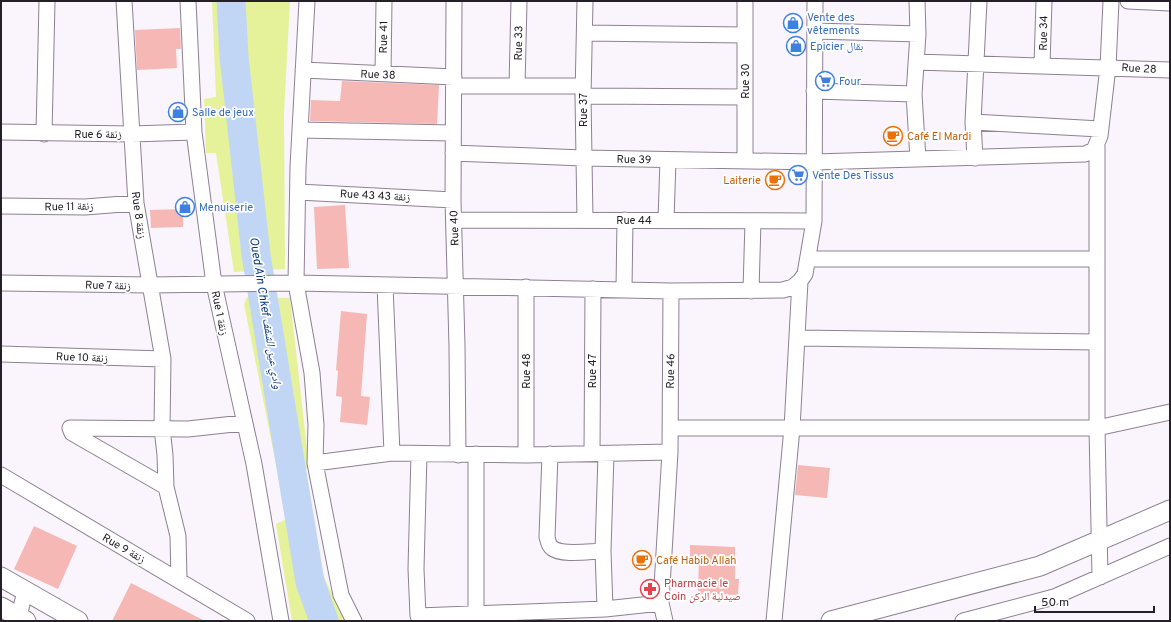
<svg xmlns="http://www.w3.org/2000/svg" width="1171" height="622" viewBox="0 0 1171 622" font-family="Overpass,'Noto Naskh Arabic',sans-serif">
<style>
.green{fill:#e5f299}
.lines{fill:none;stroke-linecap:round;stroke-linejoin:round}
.river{stroke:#c0d6f4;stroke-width:29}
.building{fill:#f6b8b4}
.minor-casing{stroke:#8d8093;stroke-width:17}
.tertiary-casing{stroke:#8d8093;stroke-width:21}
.minor{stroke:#fff;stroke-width:15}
.tertiary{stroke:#fff;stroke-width:19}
.labels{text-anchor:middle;stroke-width:3.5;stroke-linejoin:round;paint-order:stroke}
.shop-label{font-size:11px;fill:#366cbe;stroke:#fff;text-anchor:start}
.street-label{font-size:11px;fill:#252028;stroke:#fff}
.food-label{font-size:11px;fill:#c56008;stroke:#fff;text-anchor:start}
.health-label{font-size:11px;fill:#be3a42;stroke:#fff;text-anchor:start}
.water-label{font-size:12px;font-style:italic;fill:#0a3b7b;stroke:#fff}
</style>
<rect width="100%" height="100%" fill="#faf4fd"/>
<!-- green -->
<path class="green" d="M212 1H290L284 113 285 269 234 272 216 153H206L204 99 216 97Z
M247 297 290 298 309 466 302 473 324 577 345 621H292L276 524 287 519 244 304Z"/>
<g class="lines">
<!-- river -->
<path class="river" d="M231 1 234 57 256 255 310 582 324 621"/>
</g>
<!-- building -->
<path class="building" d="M180 28 181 49H176L177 68 137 70 135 30Z
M342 81 439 85 437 124 310 121 311 100 340 101Z
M345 205 349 268 317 269 314 207Z
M183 209V227L151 228 150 210Z
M341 311 367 314 361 396 370 397 367 425 340 422 342 397 336 396 338 371 336 370Z
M798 465 830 468 827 498 795 495Z
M34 526 77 546 58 589 14 569Z
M690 545 735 547V579H739L738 595 698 594 699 558H690Z
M131 583 205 621H112Z"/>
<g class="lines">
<defs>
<path id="minor" d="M124 1 136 203 163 359 162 428 165 455 166 487 178 536 179 579
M188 1 194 132 214 284 254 464 281 621
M307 1 298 167 296 283 312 373 316 425 315 463 341 595 354 621
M454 1 453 200 457 346 458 455
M745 1V161
M917 1 918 34 914 94 918 159
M1128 1 1170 3
M815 31 918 34
M585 33 744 35
M916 62 1170 70
M1042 65 1044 1
M303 70 454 77
M383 74 384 1
M454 86H583
M517 86 519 1
M814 91 914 94
M583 96 745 97
M973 122 1100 129
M300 130 453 133
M1 132 131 134 194 132
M44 134 47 1
M1097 146V428L1100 577
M453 153 583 158 814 162 1085 154 1094 150 1100 136 1108 67 1111 1
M975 158 973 122 979 1
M298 192 453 200
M1 206 85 207 136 203
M455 220 814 221
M585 220 583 96 585 1
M666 220 668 160
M809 259H1096
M1 283 150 285 296 283 671 291 783 290 793 287 800 281 805 274 814 221 815 1
M385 286 392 453
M624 289 625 220
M751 291 753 221
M798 338 1097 342
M1 354 163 359
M670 428H1097L1170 412
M419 454 416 569 418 616 605 609 661 603 670 452 671 291
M476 454V614
M550 454 547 537C548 541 549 546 552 548 562 556 591 551 603 551
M592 454 593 289
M526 455V287
M315 463 392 453 526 455 670 452
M1 475 247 621
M166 487 72 433 70 428 188 429 243 423
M661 603 665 621
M605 609 603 551 606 454
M18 621 25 591
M774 621 792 428 800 281
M963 621 1054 597 1170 546"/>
<path id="tertiary" d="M1 577 78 621
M1 607 26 621
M831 621 1040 566 1170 510"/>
</defs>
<!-- minor casing -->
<use href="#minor" class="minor-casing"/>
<!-- tertiary casing -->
<use href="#tertiary" class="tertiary-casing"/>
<!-- minor -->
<use href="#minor" class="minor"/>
<!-- tertiary -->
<use href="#tertiary" class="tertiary"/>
</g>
<!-- icons -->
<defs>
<symbol id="shop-ring" viewBox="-11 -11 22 22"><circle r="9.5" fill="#fff" stroke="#3f7fe0" stroke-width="1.5"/><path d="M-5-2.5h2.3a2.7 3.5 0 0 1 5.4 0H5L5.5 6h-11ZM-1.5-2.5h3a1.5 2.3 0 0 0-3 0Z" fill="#3f7fe0"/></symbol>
<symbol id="supermarket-ring" viewBox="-11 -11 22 22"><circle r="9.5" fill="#fff" stroke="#3f7fe0" stroke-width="1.5"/><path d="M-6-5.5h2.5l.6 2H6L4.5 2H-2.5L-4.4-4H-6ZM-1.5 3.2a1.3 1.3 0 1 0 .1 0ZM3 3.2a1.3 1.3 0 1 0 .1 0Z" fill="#3f7fe0"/></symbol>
<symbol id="cafe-ring" viewBox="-11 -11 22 22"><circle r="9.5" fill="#fff" stroke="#e8710a" stroke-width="1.5"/><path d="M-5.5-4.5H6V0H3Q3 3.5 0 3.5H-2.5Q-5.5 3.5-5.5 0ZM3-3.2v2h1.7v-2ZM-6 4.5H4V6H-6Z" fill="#e8710a"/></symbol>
<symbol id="pharmacy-ring" viewBox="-11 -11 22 22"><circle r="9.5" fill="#fff" stroke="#e0444e" stroke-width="1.5"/><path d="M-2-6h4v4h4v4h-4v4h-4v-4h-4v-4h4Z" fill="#e0444e"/></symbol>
</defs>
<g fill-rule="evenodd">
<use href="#shop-ring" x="782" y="12" width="22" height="22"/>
<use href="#shop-ring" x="785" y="35" width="22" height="22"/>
<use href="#supermarket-ring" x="814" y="70" width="22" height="22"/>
<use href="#shop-ring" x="167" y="101" width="22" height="22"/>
<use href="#cafe-ring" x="882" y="125" width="22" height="22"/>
<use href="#supermarket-ring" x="787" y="164" width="22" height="22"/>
<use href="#cafe-ring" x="764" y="169" width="22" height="22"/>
<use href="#shop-ring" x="174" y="196" width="22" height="22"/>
<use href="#cafe-ring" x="631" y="549" width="22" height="22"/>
<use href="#pharmacy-ring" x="639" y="578" width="22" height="22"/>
</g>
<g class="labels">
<!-- shop labels -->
<g class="shop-label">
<text x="807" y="21">Vente des<tspan x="807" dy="13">vêtements</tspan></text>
<text x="810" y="50">Epicier بقال</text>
<text x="839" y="85">Four</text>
<text x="192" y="116">Salle de jeux</text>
<text x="812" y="179">Vente Des Tissus</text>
<text x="199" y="211">Menuiserie</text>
</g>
<!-- street labels -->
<g class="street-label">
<text transform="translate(1043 33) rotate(-89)" y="4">Rue 34</text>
<text transform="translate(383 37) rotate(-89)" y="4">Rue 41</text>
<text transform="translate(518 43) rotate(-89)" y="4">Rue 33</text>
<text transform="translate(1139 68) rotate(3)" y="4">Rue 28</text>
<text transform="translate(378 74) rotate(2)" y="4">Rue 38</text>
<text transform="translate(745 81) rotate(-90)" y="4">Rue 30</text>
<text transform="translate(583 110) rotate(-90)" y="4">Rue 37</text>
<text x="98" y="138">Rue 6 زنقة</text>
<text transform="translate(634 159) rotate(1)" y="4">Rue 39</text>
<text transform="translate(375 195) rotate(3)" y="4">Rue 43 زنقة 43</text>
<text transform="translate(69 206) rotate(-1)" y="4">Rue 11 زنقة</text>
<text transform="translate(139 215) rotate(82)" y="4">Rue 8 زنقة</text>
<text x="634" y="224">Rue 44</text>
<text transform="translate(454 228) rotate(-92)" y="4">Rue 40</text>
<text transform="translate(108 285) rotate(1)" y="4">Rue 7 زنقة</text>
<text transform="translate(220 313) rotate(78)" y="4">Rue 1 زنقة</text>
<text transform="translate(82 357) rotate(2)" y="4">Rue 10 زنقة</text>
<text transform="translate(526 371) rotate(-90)" y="4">Rue 48</text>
<text transform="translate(592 371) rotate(-90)" y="4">Rue 47</text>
<text transform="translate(670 371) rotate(-89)" y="4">Rue 46</text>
<text transform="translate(124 548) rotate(30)" y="4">Rue 9 زنقة</text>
</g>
<!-- food labels -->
<g class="food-label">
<text x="907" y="140">Café El Mardi</text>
<text x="761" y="184" text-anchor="end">Laiterie</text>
<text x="656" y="564">Café Habib Allah</text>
</g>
<!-- health labels -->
<g class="health-label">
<text x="664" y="587">Pharmacie le<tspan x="664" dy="13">Coin صيدلية الركن</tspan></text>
</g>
<!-- water labels -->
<g class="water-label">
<text transform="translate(266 313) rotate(81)" y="4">Oued Aïn Chkef وادي عين الشقف</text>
</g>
</g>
<!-- border -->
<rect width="1171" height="622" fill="none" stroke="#252028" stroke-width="4"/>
<!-- scale -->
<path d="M1035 606v6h119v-6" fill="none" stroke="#252028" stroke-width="2"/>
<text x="1041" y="606" font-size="12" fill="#252028" stroke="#ffffff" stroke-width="3" paint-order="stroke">50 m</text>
</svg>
